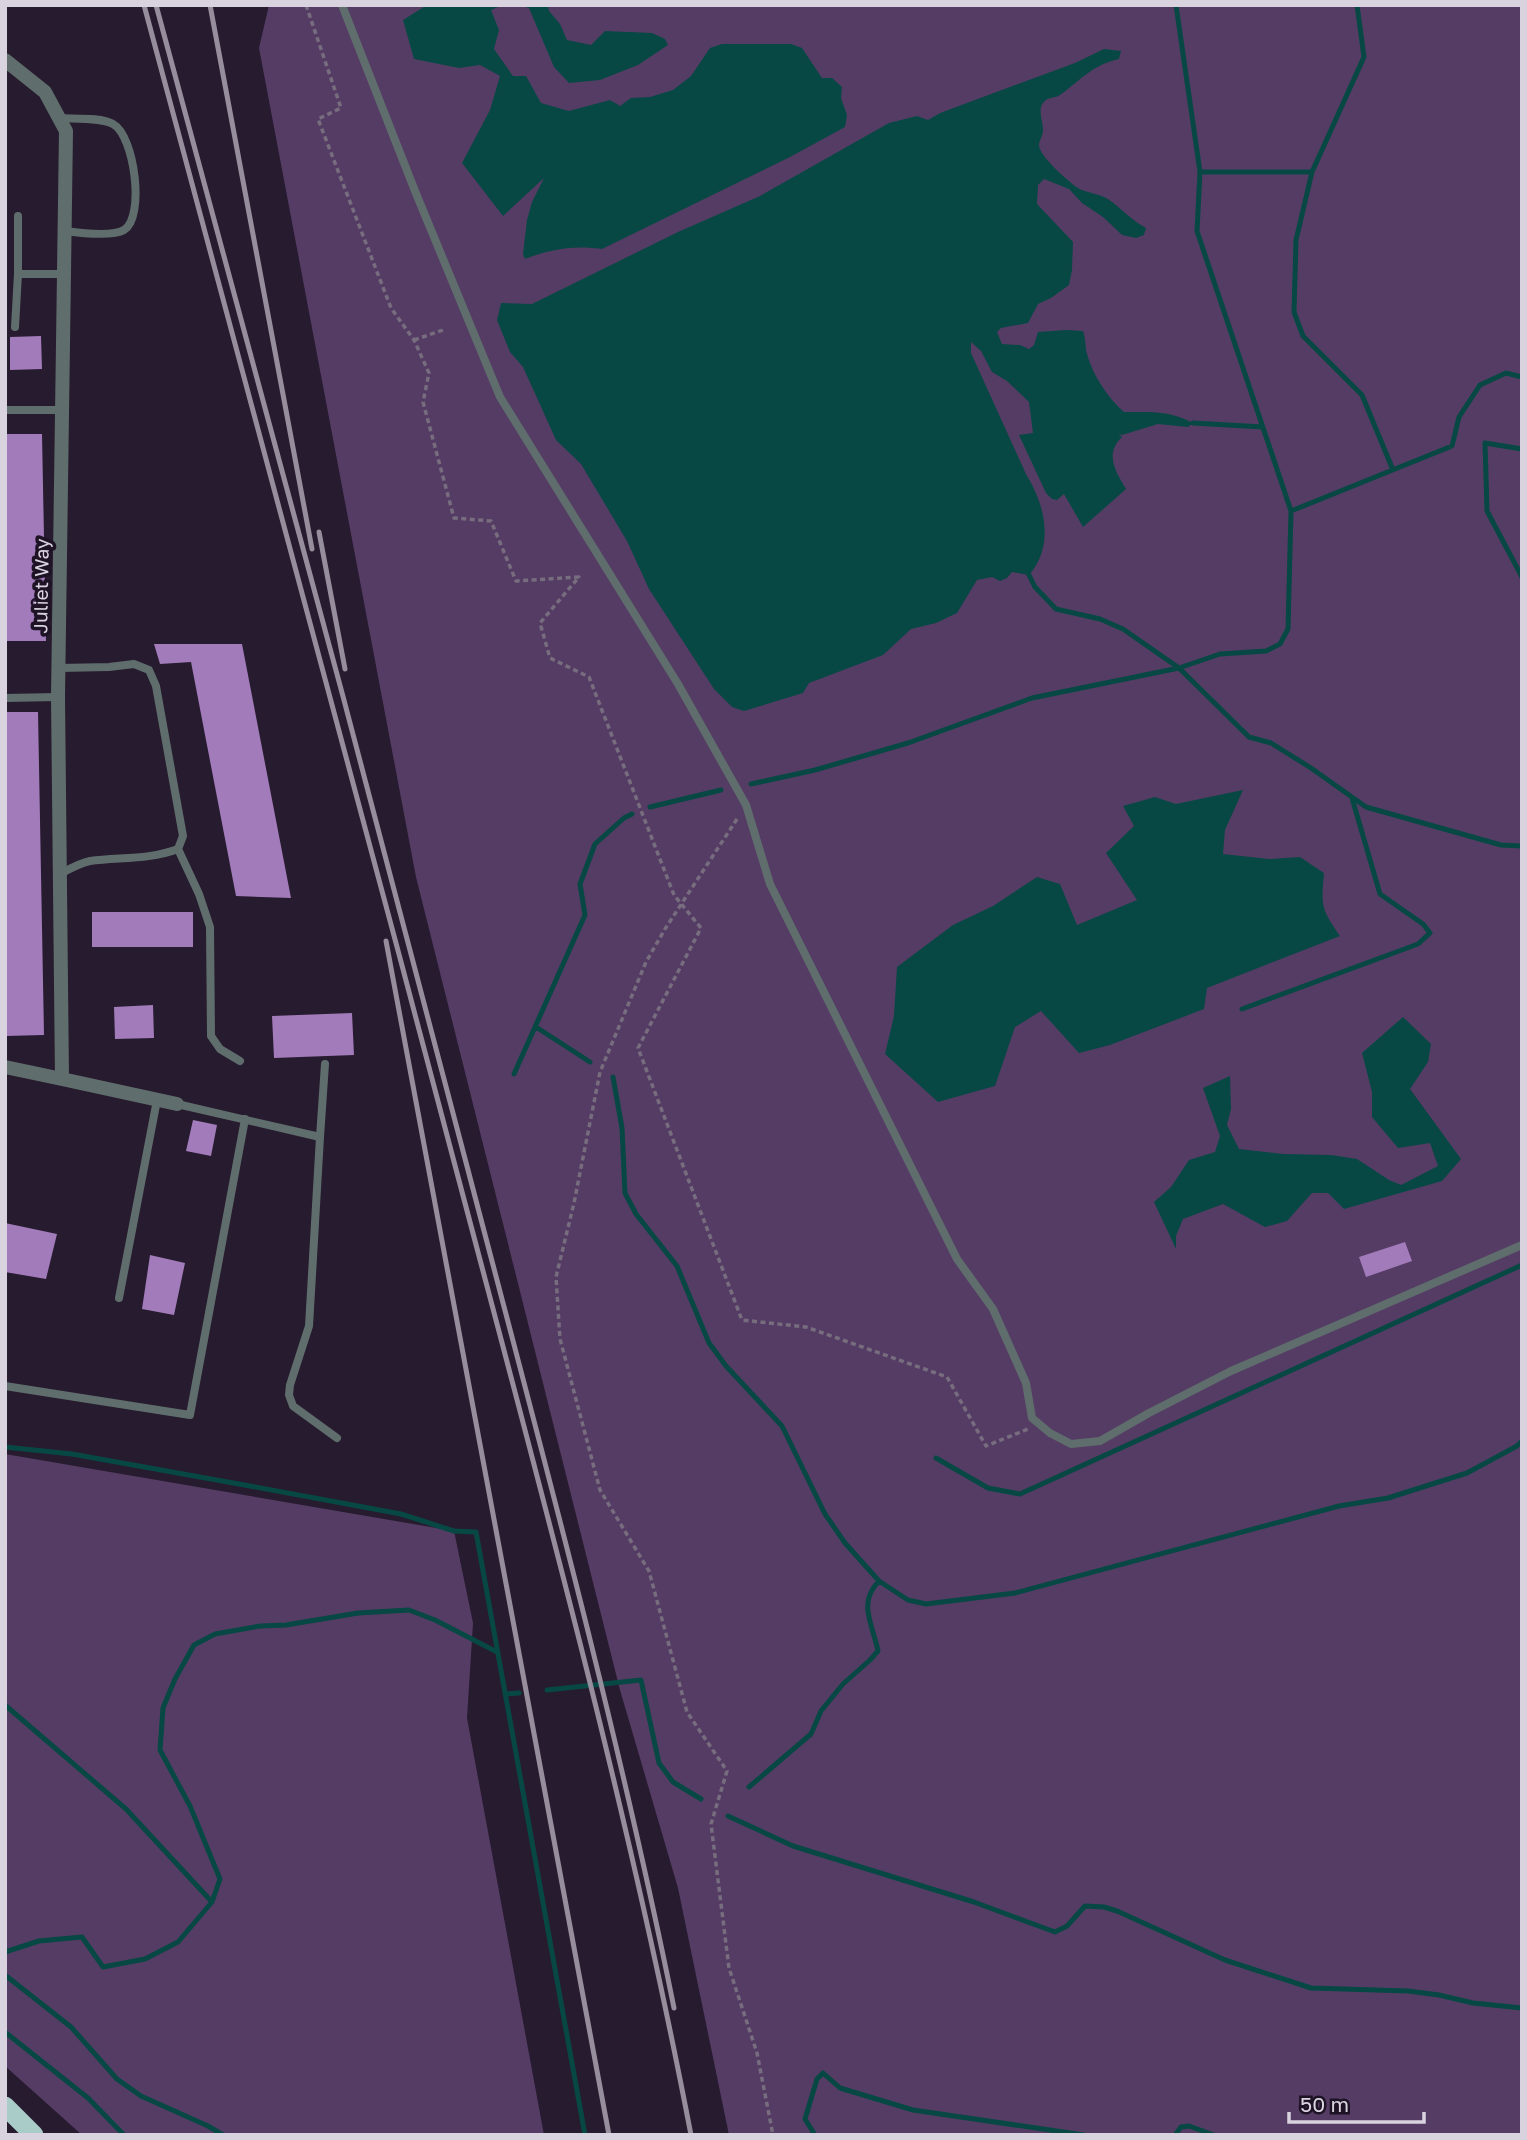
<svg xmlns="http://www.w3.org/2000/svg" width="1527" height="2140" viewBox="0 0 1527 2140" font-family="'Golos Text',sans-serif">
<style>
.green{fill:#553c65}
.water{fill:#074844}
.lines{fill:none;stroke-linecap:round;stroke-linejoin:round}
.stream{stroke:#074844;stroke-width:5}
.building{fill:#a27bba}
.path{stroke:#776d7e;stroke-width:3.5;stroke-dasharray:5 3.5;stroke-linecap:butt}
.service{stroke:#5f6e6c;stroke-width:8}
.minor{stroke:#5f6e6c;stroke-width:14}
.trunk{stroke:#a9ccc8;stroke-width:19}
.rail{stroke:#968d9d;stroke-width:5}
.labels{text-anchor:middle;stroke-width:7;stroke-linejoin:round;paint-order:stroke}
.street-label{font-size:19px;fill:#d9d2df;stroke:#1e1225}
</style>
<rect width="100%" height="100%" fill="#271b2f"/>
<!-- green -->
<path class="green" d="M269 5H1522V2135H729L678 1888 620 1690 416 877 259 48Z
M5 1454 454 1531 473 1623 467 1718 544 2135H82L5 2066Z"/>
<!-- water -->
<path class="water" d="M427 5H503L491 10 499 30 494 49 513 76H526L541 103 569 111 610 100 620 106 631 98 650 97 673 90 691 76 710 48 722 44H791L802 48 822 78H832L842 87 841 98 847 115 845 127 790 157 602 249C574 245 551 249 525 259L523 254 527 220 532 202 544 178 503 216 462 163 490 110 500 76 480 65 459 68 414 59 403 20Z
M517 5H548L549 11 560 24 567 40 591 45 605 31 652 33 665 39 668 45 638 65 600 80 569 83 554 67 529 8Z
M1104 49 1121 51 1119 59C1092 65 1081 80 1060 95 1056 98 1050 97 1046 100 1036 107 1043 121 1043 130 1043 136 1039 140 1039 145 1039 156 1069 182 1078 188 1086 193 1098 193 1108 199 1121 208 1132 221 1146 228L1144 235 1136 238 1122 235 1103 217 1082 203 1069 189 1044 179 1038 185 1037 204 1073 242 1072 270 1069 285 1051 298 1038 304 1028 323 1001 328 997 332 1002 344 1020 345 1029 349 1034 345 1038 332 1066 330 1083 331C1086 339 1085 347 1087 354 1093 376 1108 398 1124 412 1149 412 1170 410 1193 423L1188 427 1158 424 1122 435 1119 434 1122 437C1104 454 1116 472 1126 489L1083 527 1064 494 1057 500 1052 499 1046 493 1019 435 1033 433 1029 402 1007 381 992 372 981 351 971 342V353L1026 474C1045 505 1055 545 1029 575L1012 572 1007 578 1000 581 992 577 977 580 957 613 936 623 911 629 883 655 809 683 803 693 744 711 732 707 714 689 649 589 627 541 581 464 556 440 523 367 510 352 497 320 501 303 532 304 678 232 760 196 889 123 917 116 928 120 940 113 1075 63Z
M1243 790 1225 830 1223 854 1269 859 1300 857 1324 873C1321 906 1321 908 1340 936L1207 988 1204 1009 1110 1045 1079 1053 1041 1011 1015 1027 995 1086 938 1102 885 1054 894 1016 897 967 953 925 993 906 1037 877 1060 884 1077 925 1137 900 1106 853 1134 826 1123 806 1155 797 1176 804Z
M1403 1017 1431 1044 1428 1062 1410 1089 1461 1159 1442 1181 1344 1209 1328 1193H1312L1287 1221 1265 1227 1223 1204 1183 1219 1176 1236V1249L1154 1202 1171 1187 1189 1160 1215 1152 1220 1136 1203 1088 1230 1076 1231 1109 1227 1125 1239 1149 1283 1154 1331 1155 1357 1159 1389 1180 1401 1185 1438 1166 1430 1143 1398 1148 1372 1117V1092L1362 1053Z"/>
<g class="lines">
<!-- stream -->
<path class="stream" d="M1176 5 1200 172 1197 231 1291 511
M1357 5 1364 57 1312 172 1296 240 1294 312 1303 336 1362 395 1393 470
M1200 172H1312
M1193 423 1263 427
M1522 449 1485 443 1487 511 1522 577
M1029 575 1035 587 1056 609 1100 619 1123 629 1179 668 1249 737 1271 743 1311 768 1366 807 1501 845 1522 846
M751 784 815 770 908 743 1032 698 1179 668 1220 654 1266 651 1280 644 1288 629 1291 511 1452 446 1459 417 1480 385 1506 373 1522 377
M650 807 721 790
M1242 1009 1418 944 1430 933 1423 924 1380 894 1352 798
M536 1027 590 1062
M514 1074 585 915 580 884 595 844 624 818 632 814
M613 1077 622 1128 625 1193 636 1214 677 1266 709 1343 726 1366 782 1426 825 1514 845 1543 879 1581 908 1600 926 1604 1015 1593 1339 1506 1388 1498 1467 1473 1517 1446 1522 1441
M5 1447 72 1454 250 1486 401 1514 454 1531 476 1532 585 2135
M936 1458 988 1488 1020 1494 1522 1265
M547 1690 641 1680 659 1763 673 1782 701 1799
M505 1694 519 1693
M5 1705 126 1809 212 1902
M749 1787 811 1734 821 1711 843 1684 870 1660 878 1651C873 1625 857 1603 879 1581
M728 1816 793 1846 974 1902 1055 1932 1067 1926 1085 1906 1104 1907 1117 1911 1225 1960 1311 1988 1408 1991 1439 1995 1473 2003 1522 2008
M5 1952 39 1941 82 1937 103 1967 145 1959 178 1942 212 1902 220 1879 190 1806 160 1750 163 1708 175 1679 194 1645 215 1634 260 1626 286 1625 358 1613 409 1610 435 1620 497 1652
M5 1975 71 2027 117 2079 141 2096 208 2126 223 2135
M5 2032 88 2098 124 2135
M815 2135 805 2119 817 2079 823 2073 840 2088 913 2110 1084 2135
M1175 2135 1181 2127 1189 2126 1214 2135"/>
</g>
<!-- building -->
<path class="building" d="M41 336 42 369 10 370V337Z
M5 434H42L46 641H5Z
M154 644H242L291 898 236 896 191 662 160 664Z
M5 712H38L44 1035 5 1036Z
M92 912H193V947H92Z
M153 1005 154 1038 115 1039 114 1007Z
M352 1013 354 1055 274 1058 272 1016Z
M193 1120 217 1125 211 1156 186 1151Z
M5 1223 57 1234 46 1279 5 1272Z
M1405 1242 1412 1261 1366 1277 1359 1257Z
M150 1255 185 1263 174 1315 142 1309Z"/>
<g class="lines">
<!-- path -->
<path class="path" d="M306 5 341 108 318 119 391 308 414 340 429 373 423 402 454 518 491 521 516 581 579 577 540 623 550 658 589 677 674 895 701 928 638 1048 742 1320 806 1327 947 1377 986 1446 1028 1429
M414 340 443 330
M737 819 665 929 646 962 600 1072 574 1203 556 1277 560 1339 600 1490 649 1571 687 1712 727 1771 711 1824 729 1968 757 2053 773 2135"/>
<!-- service -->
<path class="service" d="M342 5 415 191 500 397 678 684 746 805 770 884 957 1259 993 1309 1026 1383 1032 1418 1050 1433 1071 1444 1100 1441 1149 1413 1231 1371 1522 1245
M59 118C73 119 101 117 113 124 135 136 145 218 124 230 112 237 80 233 65 231
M18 274H64
M15 327 18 274V216
M5 410H62
M59 668 109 667 134 664 149 670 156 686 183 836 178 849C149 860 120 857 90 861 80 863 69 869 60 874
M5 698 58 697
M178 849 199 894 210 927 211 1036 220 1049 240 1061
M177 1104 320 1137 325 1064
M320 1137 309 1326 290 1385 289 1395 293 1406 337 1438
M119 1298 157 1100
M5 1386 190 1415 245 1119"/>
<!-- minor -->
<path class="minor" d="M5 60 45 92 66 131 58 697 62 1079 5 1067
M62 1079 177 1104"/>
<!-- trunk -->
<path class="trunk" d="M5 2106 34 2135"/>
<!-- rail -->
<path class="rail" d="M144 5C253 411 363 816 470 1222 550 1524 632 1827 691 2135
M156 5C263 393 366 781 468 1170 541 1448 617 1726 674 2008
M210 5 312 549
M319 532 345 669
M386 941 609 2135"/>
</g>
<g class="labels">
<!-- street labels -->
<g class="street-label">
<text transform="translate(41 586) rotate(-89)" y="7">Juliet Way</text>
</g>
</g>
<!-- border -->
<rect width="1527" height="2140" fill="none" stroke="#d9d2df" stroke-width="14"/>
<!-- scale -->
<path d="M1289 2112v10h135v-10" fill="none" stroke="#d9d2df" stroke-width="3.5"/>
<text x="1300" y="2112" font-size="21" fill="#d9d2df" stroke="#1e1225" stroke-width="5" paint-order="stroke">50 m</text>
</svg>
